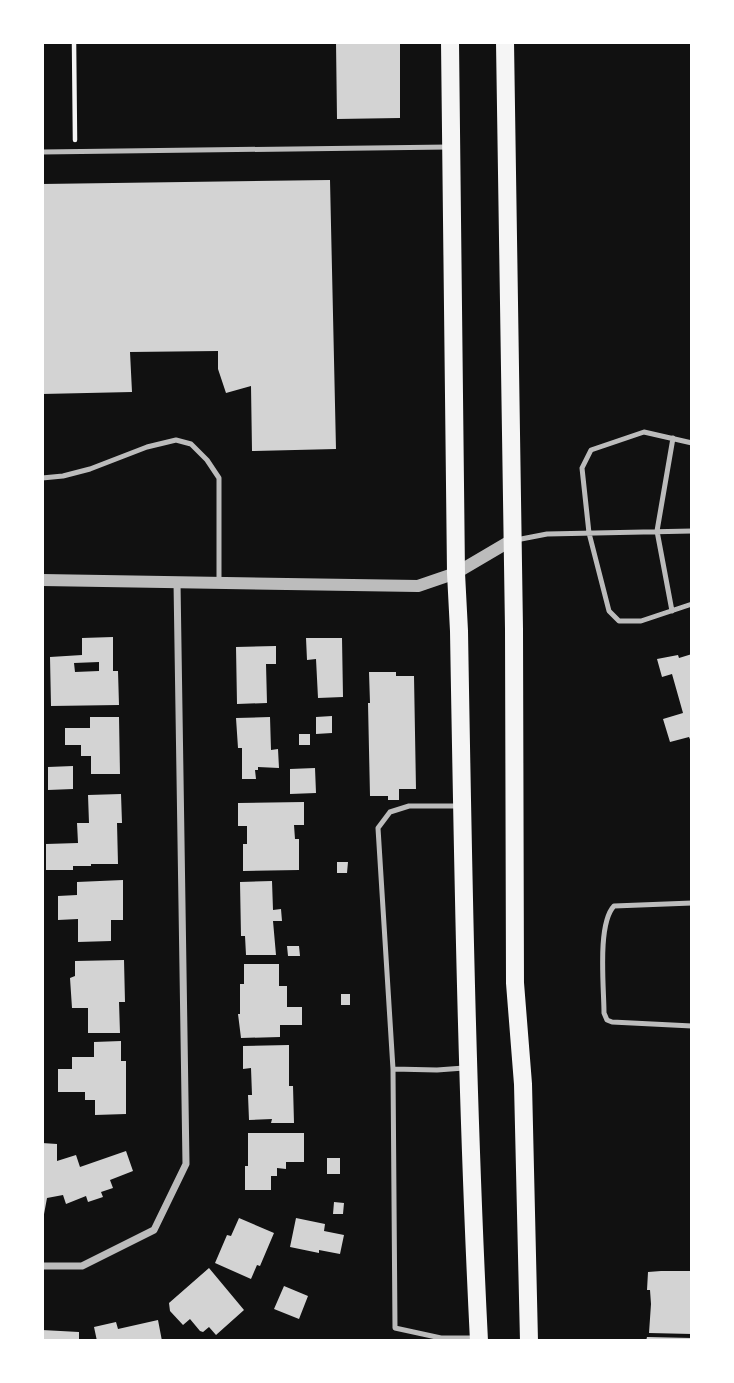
<svg xmlns="http://www.w3.org/2000/svg" width="734" height="1383" viewBox="0 0 734 1383" font-family="'Archivo Narrow',sans-serif">
<style>
.building{fill:#d3d3d3;fill-rule:evenodd}
.lines{fill:none;stroke-linecap:round;stroke-linejoin:round}
.path{stroke:#f5f5f5;stroke-width:4.5}
.service{stroke:#bcbcbc;stroke-width:5}
.minor{stroke:#bcbcbc;stroke-width:7}
.tertiary{stroke:#bcbcbc;stroke-width:12}
.primary{stroke:#f5f5f5;stroke-width:18}
</style>
<rect width="100%" height="100%" fill="#111"/>
<!-- building -->
<path class="building" d="M336 42H400V118L337 119Z
M330 180 336 449 252 451 251 386 226 393 218 369V351L130 352 132 392 42 394V184Z
M113 637V671H118L119 705 51 706 50 657 82 655V638ZM99 662V671L75 672 74 663Z
M306 638H342L343 697 318 698 316 659 307 660Z
M276 646V664H266L267 703 237 704 236 647Z
M692 654V744L689 737 670 742 663 719 683 713 672 674 662 677 657 659 678 655 679 658Z
M369 672H396V676H414L416 789H399V800H388V796H370L368 703H370Z
M332 716V733L316 734V717Z
M90 717H119L120 774H91V756H81V745H65V728H90Z
M270 717 271 750 278 749 279 768 258 767V770H255L256 779H242V748H238L236 718Z
M299 734H310V745H299Z
M73 766V789L48 790V767Z
M315 768 316 793 290 794V769Z
M121 794 122 823H117L118 864H91V866H73V870H46V844L78 843 77 823H89L88 795Z
M304 802V825H294L295 839H299V870L243 871V844H247V826H238V803Z
M337 862H348L347 873H337Z
M123 880V920H111V941L78 942V919L58 920V896L77 895V882Z
M272 881 273 910 281 909 282 921H273L276 955H246L245 936H241L240 882Z
M287 946H299L300 956H288Z
M124 960 125 1002H119L120 1033H88V1008H72L70 978 75 976V961Z
M244 964H279V986H287V1007H302V1025H280V1037L241 1038 238 1014H240V984H244Z
M341 994H350V1005H341Z
M121 1041V1061H126V1114L95 1115V1100H85V1092H58V1069H72V1057H94V1042Z
M289 1045V1086H293L294 1123H271L272 1119 249 1120 248 1095H252L251 1068 243 1069V1046Z
M248 1133H304V1162H286V1169L277 1168V1176H271V1190H245V1166H248Z
M42 1143 57 1144V1161L76 1155 80 1167 126 1151 133 1171 110 1180 113 1188 101 1192 103 1197 88 1202 86 1196 66 1204 63 1195 47 1198 42 1225Z
M327 1158H340V1174H327Z
M334 1202 344 1203 343 1214H333Z
M239 1218 274 1233 260 1266 257 1265 251 1279 215 1263 227 1235 231 1236Z
M296 1218 325 1224 324 1231 344 1235 340 1254 319 1250V1253L290 1247Z
M209 1268 244 1310 216 1335 209 1327 203 1332 200 1331 190 1319 183 1325 170 1311 169 1303Z
M661 1271H692V1334L649 1333 651 1304 650 1290H647L648 1272Z
M284 1286 308 1296 299 1319 274 1309Z
M158 1320 162 1341H97L94 1327 116 1322 118 1329Z
M42 1330 79 1332V1341H42Z
M647 1337 692 1338V1341H646Z"/>
<g class="lines">
<!-- path -->
<path class="path" d="M74 42 75 140"/>
<!-- service -->
<path class="service" d="M42 152 448 147
M692 443 644 432 591 450 582 468 589 533 609 611 619 621H641L692 604
M42 478 63 476 90 469 147 447 176 440 191 444 207 460 219 478V582
M516 540 547 534 692 531
M672 611 657 531 673 438
M459 806H409L390 812 378 828 393 1069 395 1328 441 1338H476
M692 903 614 906C597 924 604 988 604 1013L607 1020 612 1022 692 1026
M393 1069 437 1070 464 1068"/>
<!-- minor -->
<path class="minor" d="M42 1266H82L154 1230 186 1164 177 582"/>
<!-- tertiary -->
<path class="tertiary" d="M42 580 418 586 456 573 512 540"/>
<!-- primary -->
<path class="primary" d="M450 42 456 573 459 631C463 868 467 1104 479 1341
M505 42 514 629 515 983 523 1084 529 1341"/>
</g>
<!-- border -->
<rect width="734" height="1383" fill="none" stroke="#ffffff" stroke-width="88"/>
</svg>
